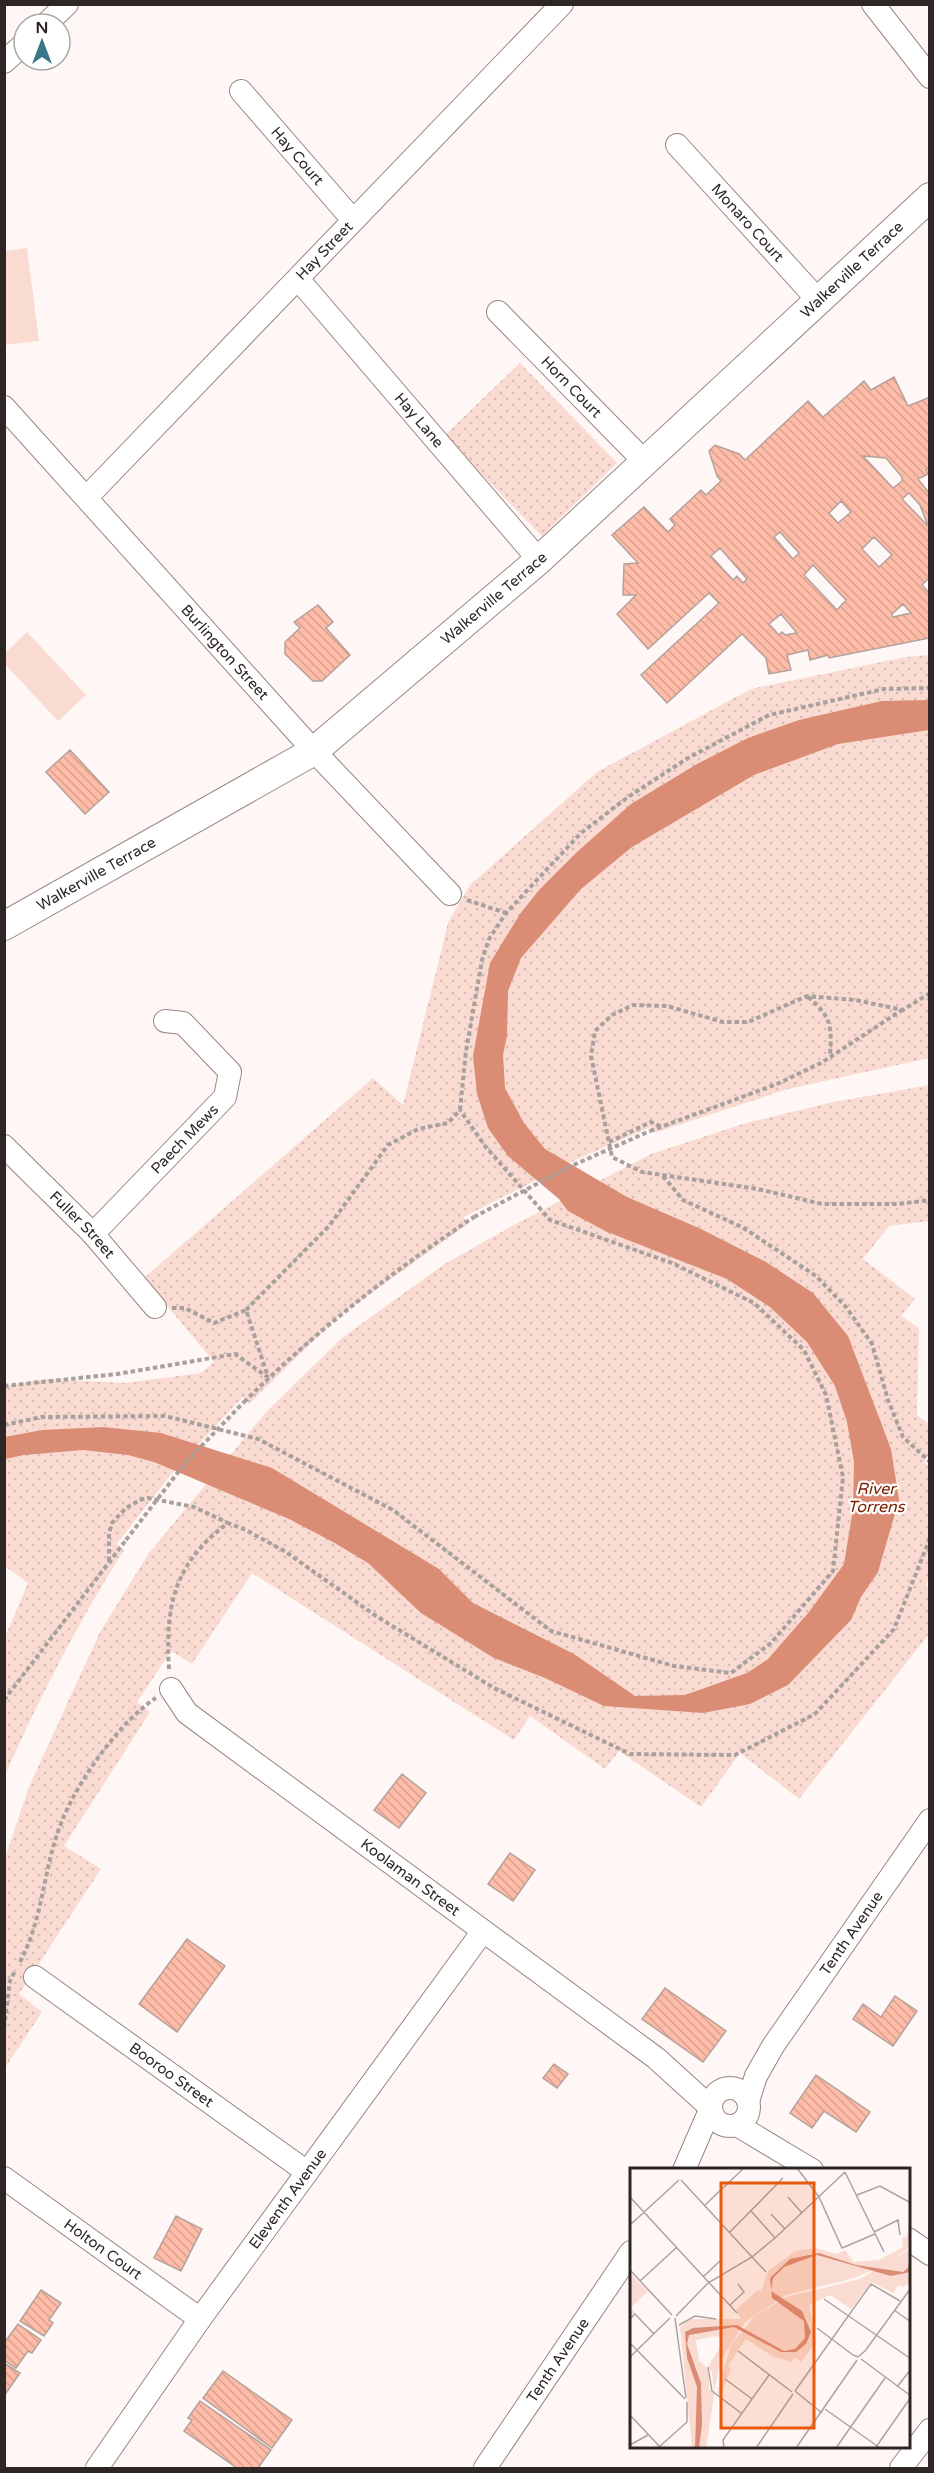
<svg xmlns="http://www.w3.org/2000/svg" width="934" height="2473" viewBox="0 0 934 2473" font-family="'Varela Round',sans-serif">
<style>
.green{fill:url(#green-dots)}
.pitch{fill:#fadbd2}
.water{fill:#da8c75}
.building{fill:url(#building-back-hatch);stroke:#b3a19b;stroke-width:1.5;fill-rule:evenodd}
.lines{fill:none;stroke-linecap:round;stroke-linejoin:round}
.minor-casing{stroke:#978680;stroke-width:24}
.tertiary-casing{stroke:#978680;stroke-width:30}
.path{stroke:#a8a09e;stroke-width:4;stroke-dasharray:4.5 3;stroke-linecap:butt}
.minor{stroke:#fff;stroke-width:22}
.tertiary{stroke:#fff;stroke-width:28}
.path-bridge{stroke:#a8a09e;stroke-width:4;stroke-dasharray:4.5 3;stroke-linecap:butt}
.labels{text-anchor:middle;stroke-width:4.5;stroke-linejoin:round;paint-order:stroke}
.street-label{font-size:15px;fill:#2d2624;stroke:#fff}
.water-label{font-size:16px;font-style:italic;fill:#7c2100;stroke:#fff}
.inset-road{fill:none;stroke:#aba3a1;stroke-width:1.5}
.view{fill:#e8590c;fill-opacity:0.15;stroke:#e8590c;stroke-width:3}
.inset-edge{fill:none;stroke:#2d2624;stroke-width:3}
</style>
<defs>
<pattern id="green-dots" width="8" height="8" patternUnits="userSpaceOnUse" patternTransform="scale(1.5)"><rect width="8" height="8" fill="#fadbd2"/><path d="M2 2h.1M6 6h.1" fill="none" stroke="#d7bcb4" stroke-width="1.8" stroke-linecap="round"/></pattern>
<pattern id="building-back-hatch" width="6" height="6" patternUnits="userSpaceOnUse" patternTransform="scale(1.5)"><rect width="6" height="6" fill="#febca8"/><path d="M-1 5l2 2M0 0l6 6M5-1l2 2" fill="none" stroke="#daa190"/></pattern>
</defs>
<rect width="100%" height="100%" fill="#fff7f5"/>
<!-- green -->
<path class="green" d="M520 363 617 463 542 536 444 436Z
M929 655V1058L788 1089 654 1133 651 1127 573 1161 464 1217 468 1224 338 1317 249 1404 243 1397 176 1468 116 1545 124 1550C78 1622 40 1697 5 1775V1637L28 1583 5 1566V1386L46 1379 125 1383 201 1373 214 1362 144 1278 373 1078 403 1105 448 923 470 885 597 772 751 689 906 657Z
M929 1085V1221L889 1226 863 1259 915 1299 901 1316 919 1328 917 1415 929 1424V1455L924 1462 930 1467V1575L926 1586 929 1589V1634L799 1799 740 1753 701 1807 619 1751 605 1769 530 1716 514 1740 252 1573 192 1664 171 1651 137 1702 150 1712 64 1846 101 1869 19 1994 42 2012 5 2068V1858L29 1787 100 1632 149 1553 266 1412 342 1338 443 1265 516 1224 651 1154 746 1123 829 1103Z"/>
<!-- pitch -->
<path class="pitch" d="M27 248 39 341 5 345V251Z
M27 632 86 695 58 721 5 664V653Z"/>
<!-- water -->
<path class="water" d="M929 700V730L838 744 754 775 632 847 581 889 521 958 508 991 507 1036 503 1055 505 1088 524 1123 545 1149 627 1197 701 1229 766 1262 813 1293 848 1336 891 1449 899 1500 878 1572 861 1597 851 1620 788 1685 750 1704 703 1713 604 1706 545 1678 494 1658 421 1613 368 1563 333 1542 289 1519 154 1462 128 1455 83 1450 24 1455 5 1459V1437L42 1430 103 1427 161 1433 272 1468 439 1569 473 1603 574 1654 635 1696 685 1695 747 1673 768 1659 809 1612 844 1564 853 1509 854 1462 847 1422 835 1386 807 1342 770 1307 727 1279 605 1231 568 1211 559 1199 508 1156 488 1128 477 1094 473 1056 490 963 520 914 539 890 577 852 631 804 697 764 748 738 799 720 882 701Z"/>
<!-- building -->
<path class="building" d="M894 377 908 406 930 397V468L926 470 928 474 918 479 930 494V577L922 585 930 594V638L829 658 828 655 810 660 808 650 787 655 791 670 769 674 766 658 742 634 667 703 641 675 719 603 709 593 648 649 617 614 636 595H623L624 564 638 563 612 535 644 507 668 532 675 525 670 519 701 490 706 495 721 481 717 476 709 451 715 445 739 454 745 460 808 401 823 417 864 381 871 390ZM863 456 886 458 902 477V481L893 488ZM909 493 920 505 928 526 902 499ZM841 501 851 512 838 523 829 513ZM780 532 799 553 793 559 774 537ZM874 537 892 555 879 567 862 549ZM720 548 747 579 743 583 737 576 733 580 711 556ZM813 565 846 600 837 610 804 575ZM903 604 911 613 893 617 892 614ZM781 614 797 633 785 635 782 632 779 635 769 624Z
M318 605 333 622 326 628 350 655 322 681H313L285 654V642L300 628 294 622Z
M70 750 109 792 85 814 46 772Z
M402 1774 426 1793 399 1828 374 1810Z
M510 1853 535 1870 513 1901 488 1884Z
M187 1939 225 1966 177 2032 139 2004Z
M665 1988 726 2031 703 2062 642 2019Z
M895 1996 917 2011 893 2046 853 2019 863 2004 881 2017Z
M554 2064 568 2074 557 2088 543 2078Z
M816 2075 870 2112 856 2132 824 2111 812 2128 790 2113Z
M176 2216 202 2229 181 2271 154 2258Z
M41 2290 61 2303 49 2320 53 2323 44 2336 20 2321Z
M18 2324 41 2340 32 2353 28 2351 16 2368 4 2360V2343Z
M4 2363 20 2373 4 2396Z
M223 2371 292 2420 272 2448 203 2398Z
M200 2401 271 2450 258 2468H237L184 2431 192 2420 188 2418Z"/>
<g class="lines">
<defs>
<g id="minor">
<path d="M873 4 930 77"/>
<path d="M46 24 67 4"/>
<path d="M4 62 24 44"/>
<path id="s1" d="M241 91 353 220"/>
<path id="s2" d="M677 145 818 300"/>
<path id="s3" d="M298 279 539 560"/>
<path id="s4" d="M498 312 644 461"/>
<path id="s5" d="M4 407 314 751 450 894"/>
<path id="s6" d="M87 497 562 4"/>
<path id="s7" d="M4 1146 93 1234 155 1307"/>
<path id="s8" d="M93 1234 225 1097 230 1072 183 1023 165 1021"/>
<path id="s9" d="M171 1689 187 1713 656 2058 710 2107"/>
<path id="s10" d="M35 1977 307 2172"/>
<circle cx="730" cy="2107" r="19"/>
<path id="s11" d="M748 2101 756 2076 773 2046 930 1820"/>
<path d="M737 2125 812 2170"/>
<path d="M684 2170 710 2110"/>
<path id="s12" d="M4 2178 200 2319"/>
<path d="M908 2239 930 2254"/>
<path id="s13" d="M97 2468 200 2319 483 1931"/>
<path id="s14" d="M485 2468 631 2252"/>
<path d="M901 2468 930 2430"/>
</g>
<g id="tertiary">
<path id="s15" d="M4 926 314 751 539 560 930 197"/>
</g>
</defs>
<!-- minor casing -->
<use href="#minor" class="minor-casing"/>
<!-- tertiary casing -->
<use href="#tertiary" class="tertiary-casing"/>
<!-- path -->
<path class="path" d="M467 900 506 913
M930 993 903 1010 855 1000 807 996 748 1022H723L667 1006 633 1005 612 1015 595 1031 591 1056 612 1157 642 1172 758 1189 822 1204H898L930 1200
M808 997C831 1016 832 1026 830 1055
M460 1110 466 1051 482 960 489 939 506 913 581 833 628 797 688 758 769 715 884 689 930 688
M650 1131 777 1084 821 1063 902 1010
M609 1142 651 1122 662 1127
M663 1176 683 1200 742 1227 816 1276 846 1307 872 1344 888 1400 903 1437 930 1462
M172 1308H185L214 1323 246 1310 268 1377
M246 1310 329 1226 388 1145 418 1129 448 1123 460 1110
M4 1386 117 1374 235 1354 269 1378
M244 1402C316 1331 390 1273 474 1217
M4 1425 42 1417 165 1416 258 1439 393 1510 551 1631 674 1666 731 1673 771 1643 833 1571 843 1477 826 1395 804 1350 754 1303 672 1263 550 1220 485 1146 460 1110
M109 1561V1533L112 1523 126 1508 140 1500 148 1498 194 1507 228 1523
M169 1669C165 1606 174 1563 228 1523L246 1530 286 1552 376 1616 494 1688 630 1754 735 1755 815 1714 894 1629 930 1538
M4 1700 126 1540
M20 1962C44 1917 43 1867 62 1821 77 1782 121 1720 156 1698
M4 2028 10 1981 15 1971"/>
<!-- minor -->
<use href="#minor" class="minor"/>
<!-- tertiary -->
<use href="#tertiary" class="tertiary"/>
<!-- path-bridge -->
<path class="path-bridge" d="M474 1217 569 1167 650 1131
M126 1540 186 1462 244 1402"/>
</g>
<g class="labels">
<!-- street labels -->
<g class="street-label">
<text dy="5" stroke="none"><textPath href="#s1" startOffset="86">Hay Court</textPath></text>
<text dy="5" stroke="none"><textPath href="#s2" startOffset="105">Monaro Court</textPath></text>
<text dy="5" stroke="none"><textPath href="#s6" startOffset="342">Hay Street</textPath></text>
<text dy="5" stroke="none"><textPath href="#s15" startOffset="1078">Walkerville Terrace</textPath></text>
<text dy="5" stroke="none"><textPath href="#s4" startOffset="105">Horn Court</textPath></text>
<text dy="5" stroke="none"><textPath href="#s3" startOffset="186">Hay Lane</textPath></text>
<text dy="5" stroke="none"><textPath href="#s15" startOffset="592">Walkerville Terrace</textPath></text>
<text dy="5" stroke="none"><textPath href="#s5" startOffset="330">Burlington Street</textPath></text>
<text dy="5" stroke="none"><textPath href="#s15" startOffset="106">Walkerville Terrace</textPath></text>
<text dy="5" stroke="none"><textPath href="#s8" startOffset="132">Paech Mews</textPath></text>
<text dy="5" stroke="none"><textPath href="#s7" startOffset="111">Fuller Street</textPath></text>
<text dy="5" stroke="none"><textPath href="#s9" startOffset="306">Koolaman Street</textPath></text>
<text dy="5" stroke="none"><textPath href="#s11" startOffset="198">Tenth Avenue</textPath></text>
<text dy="5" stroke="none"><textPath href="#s10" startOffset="168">Booroo Street</textPath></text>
<text dy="5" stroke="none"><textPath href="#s13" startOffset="330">Eleventh Avenue</textPath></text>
<text dy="5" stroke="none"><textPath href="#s12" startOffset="122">Holton Court</textPath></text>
<text dy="5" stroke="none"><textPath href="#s14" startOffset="130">Tenth Avenue</textPath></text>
</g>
<!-- water labels -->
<g class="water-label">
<text x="876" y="1494">River<tspan x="876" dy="18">Torrens</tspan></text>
</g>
</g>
<!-- overview -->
<g transform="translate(630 2168)">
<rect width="280" height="280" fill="#fff7f5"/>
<path d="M280 46V79L253 98 221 111 156 127 115 154 91 192 84 223 82 204 78 199 94 172 86 168 66 172 69 192 79 202V220L84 227 76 280H62L50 159 60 151H111L106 142 128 122 131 124 138 103 166 83 185 80 206 86 215 82 224 94 249 92 273 79 272 70 277 68ZM280 81V115L273 119 269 117 263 125 241 114 221 141 200 127 179 137 186 174 171 194 165 189 161 194 142 188 116 171 98 198 101 201 92 224 89 227 87 224 101 177 125 148 156 129 230 111Z" fill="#fadbd2"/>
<path d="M0 105 18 123 1 140 5 145 0 150Z" fill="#fadbd2"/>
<path d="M189 85 226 97 273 104 278 100 280 88V104L261 108 187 87 154 99 143 110 141 123 172 143 181 164 176 176 166 184H151L104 159 59 167 57 176 71 215 72 257 69 280H65L67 219 57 190 55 164 63 160 107 157 154 183 165 181 175 170 174 153 142 130 140 110 160 91Z" fill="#da8c75"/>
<path class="inset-road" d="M167 0 189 29 212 80 245 66M215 4 254 84M51 12 136 104M227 27 250 18 281 35M0 29 107 145M158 29 172 45M75 37 114 0M121 43 145 70M141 46 155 61M0 57 49 12M100 64 153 10M244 64 268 52 270 67M0 102 42 147M73 109 91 92M10 113 46 80M194 131 281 191M100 137 114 124 108 116M264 142 281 154M46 148 78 115 122 89 145 70 215 4M45 150 56 230M0 151 5 146 24 166M49 157 65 148 86 151M187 160 223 187M0 175 55 231M108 183 162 224M223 187 228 189 235 183 281 120M0 189 40 150M231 191 281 228M78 199 82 223 111 245M95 211 122 231M267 219 281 201M165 223 241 116 270 133M165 223 192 245M195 241 250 280M0 247 31 280M0 277 18 267M29 279 57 254V234M246 279 281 229M94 280 93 272 139 207M126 280 163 226M166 280 227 192M206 280 255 210"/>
<path class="view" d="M91 15H184V260H91Z"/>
<rect width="280" height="280" class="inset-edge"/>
</g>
<!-- border -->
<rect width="934" height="2473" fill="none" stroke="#2d2624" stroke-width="12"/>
<!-- north arrow -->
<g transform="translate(42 42)"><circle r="28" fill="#ffffff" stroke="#aba8a7" stroke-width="1.5"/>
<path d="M0-4.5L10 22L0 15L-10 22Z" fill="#36788a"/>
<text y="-9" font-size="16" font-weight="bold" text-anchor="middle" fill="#2d2624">N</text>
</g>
</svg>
